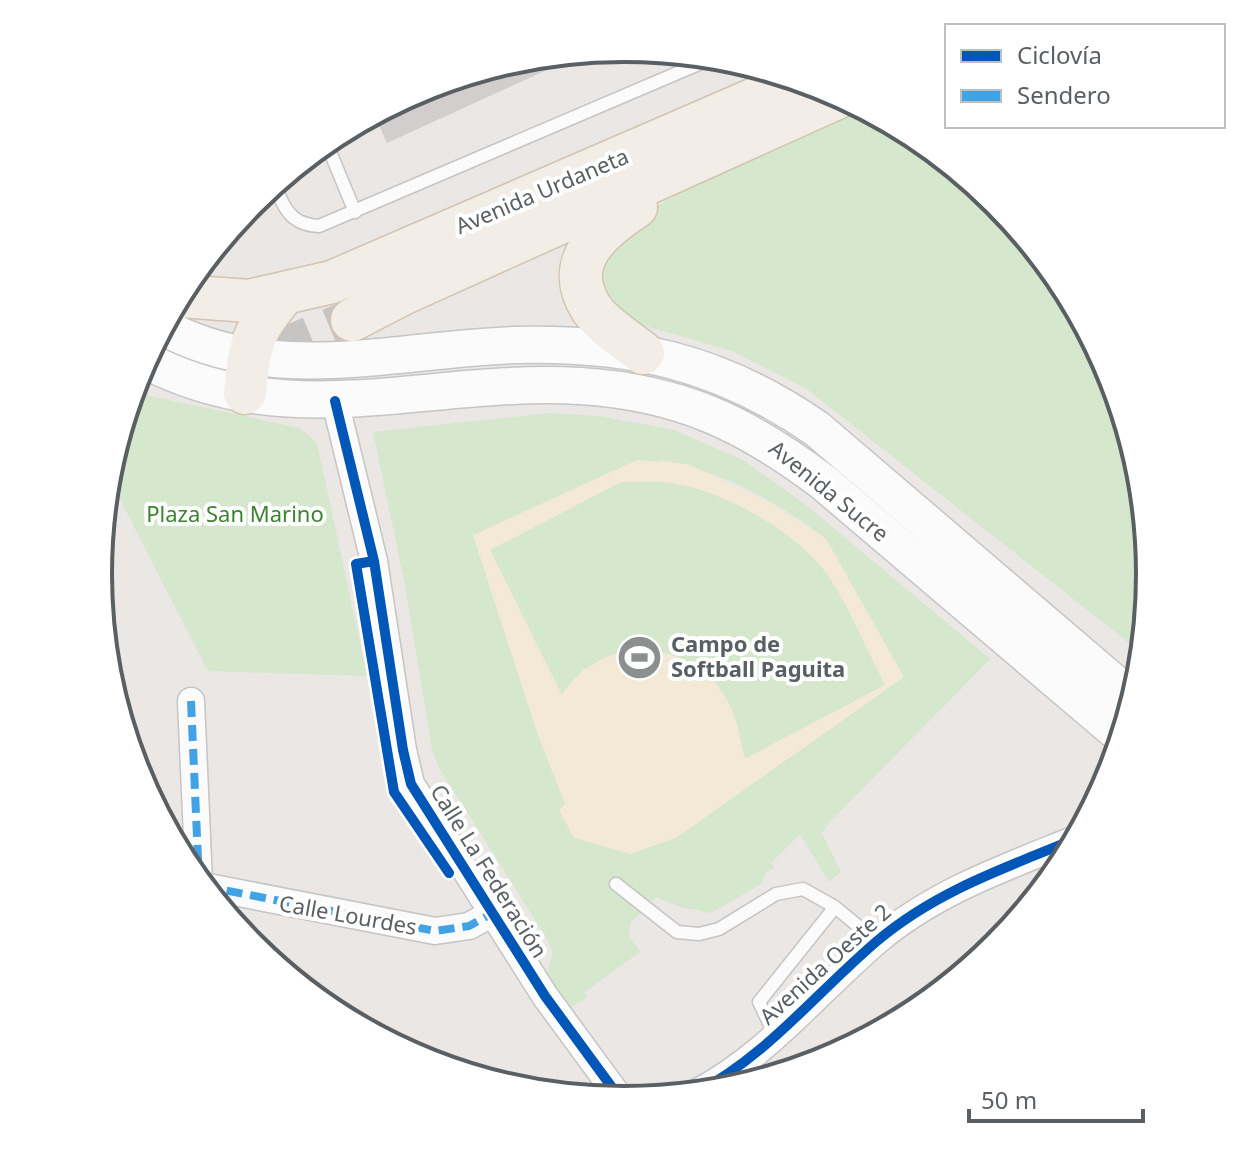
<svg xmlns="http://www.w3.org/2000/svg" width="1249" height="1149" viewBox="0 0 1249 1149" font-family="'Noto Sans',sans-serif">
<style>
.green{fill:#d5e7cd;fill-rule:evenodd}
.sand{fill:#f4e8d7;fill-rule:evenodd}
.building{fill:#d1cecd}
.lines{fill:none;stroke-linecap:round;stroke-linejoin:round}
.primary-tunnel{stroke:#c6c5c4;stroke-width:42;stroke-dasharray:42 21;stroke-linecap:butt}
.lane-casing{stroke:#c5c5c5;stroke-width:15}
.street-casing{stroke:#c5c5c5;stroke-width:29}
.secondary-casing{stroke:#c5c5c5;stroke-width:39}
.primary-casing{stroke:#d3c3b0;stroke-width:45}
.lane{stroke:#fcfbfb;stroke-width:12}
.street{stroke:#fcfbfb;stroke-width:26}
.secondary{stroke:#fcfbfb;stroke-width:36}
.primary{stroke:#f2eee7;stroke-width:42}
.quiet{stroke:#42a2e6;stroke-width:8;stroke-dasharray:16 8;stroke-linecap:butt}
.cycleway-casing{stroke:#fff;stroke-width:15}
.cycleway{stroke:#0057b8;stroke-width:10}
.labels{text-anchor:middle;stroke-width:8;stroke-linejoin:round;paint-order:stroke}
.street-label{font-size:22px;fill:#595f63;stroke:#fff}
.park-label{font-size:22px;fill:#3b8330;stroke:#fff}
.poi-label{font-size:22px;font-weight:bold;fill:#595f63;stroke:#fff;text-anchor:start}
.rim{fill:none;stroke:#595f63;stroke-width:4}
</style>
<rect width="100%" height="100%" fill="#eae7e4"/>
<!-- green -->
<path class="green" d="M865 109C882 118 902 126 918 138 1059 236 1152 402 1151 575 1151 601 1146 628 1143 654L807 389 732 351 639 324 619 308 604 286 605 254 634 220 676 195Z
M132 392 300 428 317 443 367 676 208 671 108 476Z
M549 413 599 416 674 430 743 460 805 504 990 659 828 824 822 834 841 872 829 882 800 834 771 863 774 868 766 872 761 884 711 913 681 907 656 897 630 923 629 935 640 952 585 992 587 997 569 1009 546 976 553 952 546 937 439 768 432 749 405 585 373 432ZM662 460C718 470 781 503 826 539L904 677 630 854 565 804 538 735 473 535Z
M621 482C639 482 659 480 677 484 723 492 796 532 824 570 849 604 865 648 885 685L744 759C740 727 724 670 685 662 668 658 606 668 584 669L562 696 490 550Z"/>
<!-- sand -->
<path class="sand" d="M637 460 688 464 770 503 826 539 904 677 676 838 630 854 574 838 559 810 565 804 538 735 473 535ZM621 482C639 482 659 480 677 484 727 493 787 527 820 565 842 591 870 653 885 685L745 759C739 733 737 712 720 690 679 635 597 638 562 695L490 550Z"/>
<!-- building -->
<path class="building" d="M586 52 387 143 374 114 423 88 522 58Z"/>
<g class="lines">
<!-- primary-tunnel -->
<path class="primary-tunnel" d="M146 359 210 358 283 349 352 320"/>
<defs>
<path id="lane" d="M326 142 355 212
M279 195C287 215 297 225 319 226L715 57
M616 884 677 932 699 934 719 929 776 894 803 889 835 907
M776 1037 759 1002 835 907 876 941"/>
<path id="street" d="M335 401 374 561 403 750 411 784 545 996 622 1101
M191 701 199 882
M203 886 435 931 469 926 491 914
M694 1094C766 1057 816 993 877 941 936 891 1007 867 1078 838"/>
<path id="secondary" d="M163 327C274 387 395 349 514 345 631 342 721 362 817 429L1134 700
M145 360C289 436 430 377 580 386 679 392 745 423 823 482L1123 737"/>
<path id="primary" d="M636 207C601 230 562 261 591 308 602 325 627 340 643 353
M180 296 249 301 332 282 799 80
M352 320 402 294 841 96
M245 393C250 344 251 333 283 295"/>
</defs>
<!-- lane casing -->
<use href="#lane" class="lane-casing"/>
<!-- street casing -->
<use href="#street" class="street-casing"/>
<!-- secondary casing -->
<use href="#secondary" class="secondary-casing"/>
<!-- primary casing -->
<use href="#primary" class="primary-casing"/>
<!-- lane -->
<use href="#lane" class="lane"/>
<!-- street -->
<use href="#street" class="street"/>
<!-- secondary -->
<use href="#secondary" class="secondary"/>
<!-- primary -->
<use href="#primary" class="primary"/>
<!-- quiet -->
<path class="quiet" d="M191 701 199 882
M203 886 435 931 469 926 491 914"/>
<defs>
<path id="cycleway" d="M335 401 374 561 403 750 411 784 545 996 622 1101
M374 561 356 564 394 792 449 873
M694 1094C766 1057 816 993 877 941 936 891 1007 867 1078 838"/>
</defs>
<!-- cycleway casing -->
<use href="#cycleway" class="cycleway-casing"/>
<!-- cycleway -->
<use href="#cycleway" class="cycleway"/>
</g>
<!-- icons -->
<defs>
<symbol id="stadium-disc" viewBox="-11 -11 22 22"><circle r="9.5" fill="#8c8f90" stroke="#fff"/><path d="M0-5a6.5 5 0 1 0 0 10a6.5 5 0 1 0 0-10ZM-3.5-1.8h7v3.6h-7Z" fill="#fff"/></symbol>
</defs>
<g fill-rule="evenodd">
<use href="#stadium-disc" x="614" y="632" width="51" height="51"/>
</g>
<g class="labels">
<!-- street labels -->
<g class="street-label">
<text transform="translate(542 191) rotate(-23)" y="8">Avenida Urdaneta</text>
<text transform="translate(829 491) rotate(39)" y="8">Avenida Sucre</text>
<text transform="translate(489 871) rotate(58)" y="8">Calle La Federación</text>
<text transform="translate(348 915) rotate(10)" y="8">Calle Lourdes</text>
<text transform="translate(825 964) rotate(-42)" y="8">Avenida Oeste 2</text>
</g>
<!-- park labels -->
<g class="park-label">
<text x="235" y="522">Plaza San Marino</text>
</g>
<!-- poi labels -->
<g class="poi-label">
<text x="671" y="652">Campo de<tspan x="671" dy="25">Softball Paguita</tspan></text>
</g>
</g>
<!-- crop -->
<path d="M0 0H1249V1149H0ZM112 574a512 512 0 1 1 1024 0a512 512 0 1 1-1024 0Z" fill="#fff" fill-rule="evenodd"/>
<path class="rim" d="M112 574a512 512 0 1 1 1024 0a512 512 0 1 1-1024 0Z"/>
<!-- legend -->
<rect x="945" y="24" width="280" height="104" fill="#ffffff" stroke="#bdbfc1" stroke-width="2"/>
<rect x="961" y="50" width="40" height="12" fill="#0057b8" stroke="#bdbfc1" stroke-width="2"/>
<text x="1017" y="64" font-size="24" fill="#595f63">Ciclovía</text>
<rect x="961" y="90" width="40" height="12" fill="#42a2e6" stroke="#bdbfc1" stroke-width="2"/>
<text x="1017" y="104" font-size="24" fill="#595f63">Sendero</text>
<!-- scale -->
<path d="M969 1109v12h174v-12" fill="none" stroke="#595f63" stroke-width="4"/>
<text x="981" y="1109" font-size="24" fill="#595f63" stroke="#ffffff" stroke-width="6" paint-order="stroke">50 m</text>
</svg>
